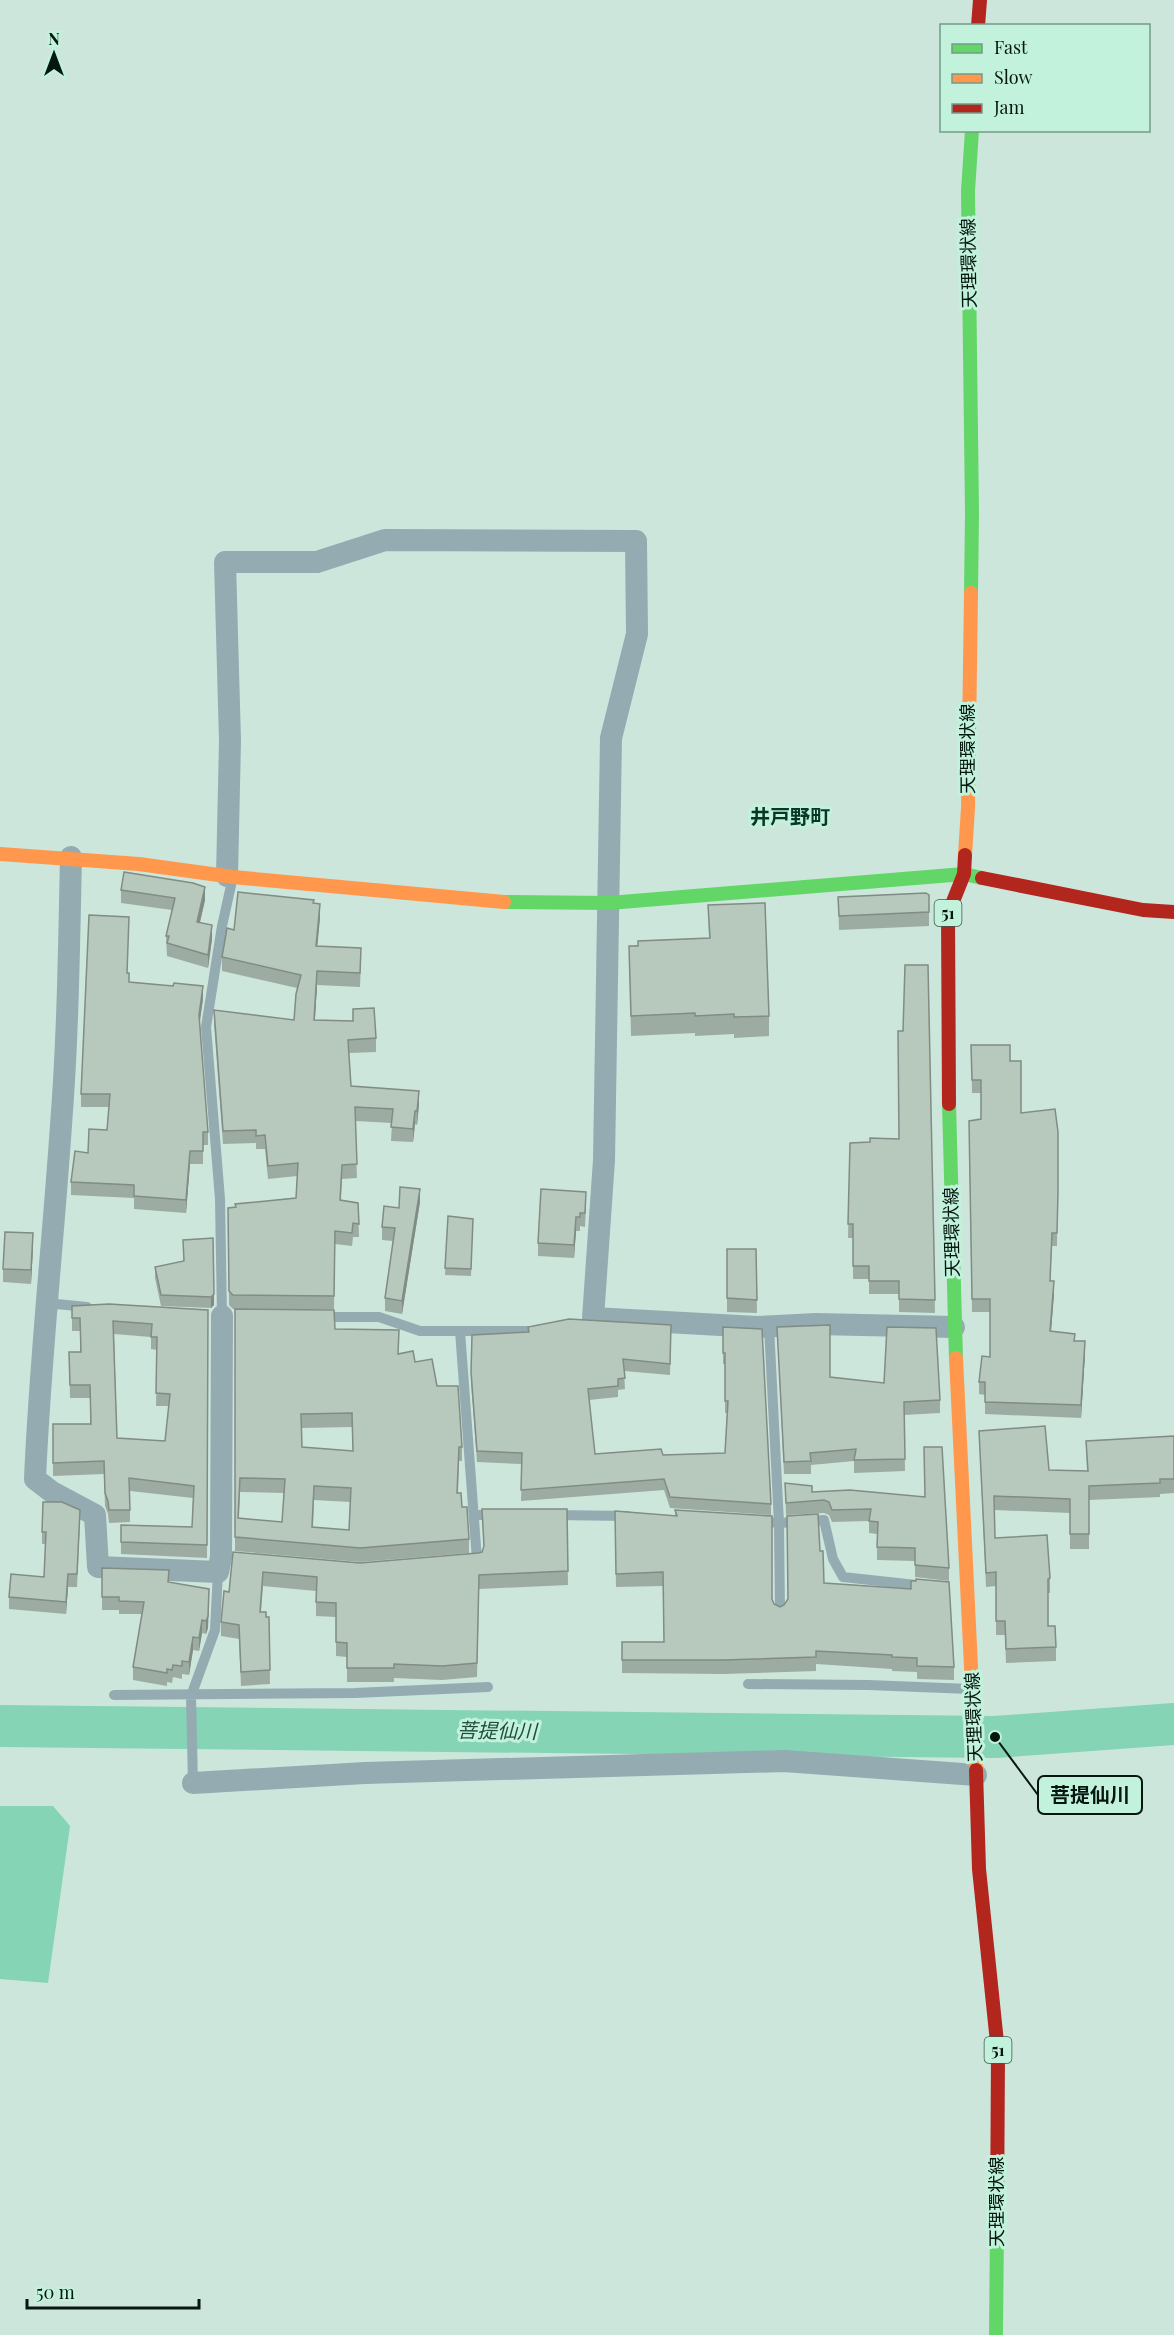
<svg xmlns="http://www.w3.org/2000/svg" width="1174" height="2335" viewBox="0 0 1174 2335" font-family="'Playfair Display','Noto Sans JP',serif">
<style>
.water{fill:#84d4b5}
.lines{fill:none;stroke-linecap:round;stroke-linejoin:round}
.river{stroke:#84d4b5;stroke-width:42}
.lane{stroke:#94abb2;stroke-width:10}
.street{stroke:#94abb2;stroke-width:22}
.fast{stroke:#63d668;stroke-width:14}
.slow{stroke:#ff974d;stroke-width:14}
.jam{stroke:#b3261e;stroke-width:14}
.wall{fill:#9daca3;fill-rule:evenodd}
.shaded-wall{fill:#808c84}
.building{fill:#b7c8bd;stroke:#808c84;stroke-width:1.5;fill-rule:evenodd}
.labels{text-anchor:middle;stroke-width:6;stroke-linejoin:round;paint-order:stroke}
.shield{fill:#c2f1dc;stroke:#3e584d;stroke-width:1.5}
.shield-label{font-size:16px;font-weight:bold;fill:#051710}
.street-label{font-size:18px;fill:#051710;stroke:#c2f1dc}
.neighbourhood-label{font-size:20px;font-weight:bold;fill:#073727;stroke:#c2f1dc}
.water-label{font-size:20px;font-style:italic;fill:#214e3d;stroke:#c2f1dc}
.leader{fill:none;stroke:#051710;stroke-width:2}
.callout-dot{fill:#051710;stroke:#c2f1dc;stroke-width:2}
.callout{fill:#c2f1dc;stroke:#051710;stroke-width:2}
.callout-label{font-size:20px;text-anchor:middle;font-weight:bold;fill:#051710}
</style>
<rect width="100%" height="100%" fill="#cce6db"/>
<!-- water -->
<path class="water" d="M0 1806H53L70 1826 48 1983 0 1979Z"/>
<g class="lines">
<!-- river -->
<path class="river" d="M0 1726 995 1737 1174 1724"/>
<!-- lane -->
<path class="lane" d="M46 1303 87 1307
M222 1316 220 1199 206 1027 222 926 232 881
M321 1317H379L420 1331H533L540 1329
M769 1326 779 1523 780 1613
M460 1331 477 1560 470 1561
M475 1515H496
M553 1515 628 1516
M757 1521 779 1523 824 1520 833 1559 843 1577 925 1586
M748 1684 868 1685 970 1689
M114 1695 355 1693 488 1687
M193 1783 191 1696 215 1630 218 1572"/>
<!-- street -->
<path class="street" d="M71 857C69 947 68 1036 61 1125 53 1243 40 1361 35 1479L52 1492 95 1515 98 1567 218 1572 221 1557 222 1316
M227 876 230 741 225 562H317L385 540 636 541 637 634 611 738 604 1160 593 1318 757 1327 816 1324 954 1327
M193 1783 365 1773 784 1761 976 1775"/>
<!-- fast -->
<path class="fast" d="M971 593 972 514 968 191 972 130
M504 902 609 903 964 874 982 878
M949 1104 956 1358
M996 2335 997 2226"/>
<!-- slow -->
<path class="slow" d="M0 854 139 864 233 877 504 902
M965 855 968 808 971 593
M956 1358 976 1770"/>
<!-- jam -->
<path class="jam" d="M978 26 980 0
M982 878 1143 910 1174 912
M949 1104 948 914 964 874 965 855
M976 1770 979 1869 998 2052 997 2226"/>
</g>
<!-- wall -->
<path class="wall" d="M121 890 205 900 200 922 212 939 208 968 167 956 166 936 172 910 121 903Z
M929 895V926L839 930 838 897Z
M314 903 320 918 317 946 361 961 360 987 317 985 315 1020 376 1038V1052L349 1053 351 1086 419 1104 417 1125 415 1124 413 1142 391 1141 392 1123 355 1121 357 1178 342 1179 341 1200 358 1203 359 1237H353L352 1246 335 1244 334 1309H233L229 1305 228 1208 296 1198 297 1176 268 1179 265 1149H256V1143L223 1144 214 1024V1010L294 1020 297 988 222 971V957L234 930Z
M708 905 769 1016V1036L734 1038V1034L695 1036V1033L631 1036 629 946 709 938Z
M928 965 935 1313 899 1312V1294H869V1279H853V1238H848L850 1143 870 1142 899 1139 903 1031Z
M128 973 129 982 203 999 199 1023 208 1132V1145H203V1164H190L186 1213 134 1209V1198L71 1195V1182L88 1153 107 1130 109 1107H81V1094Z
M971 1045 1010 1061 1021 1113 1058 1132 1057 1246H1052L1050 1281 1054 1294 1051 1331 1075 1341 1085 1354 1081 1418 985 1414V1395L979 1394V1382L990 1357V1312H972L969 1121 981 1119V1093H972Z
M420 1202 402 1314 385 1311V1298L393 1241 382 1240V1227L399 1208Z
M586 1205 585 1227 580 1226V1231H576L574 1258 538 1256V1243Z
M448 1216 473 1219 471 1276 445 1275Z
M213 1238 214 1305 211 1308 161 1306 155 1278V1267L184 1261 183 1240Z
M33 1247 31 1284 3 1282V1269Z
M727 1249H756L757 1313 727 1312Z
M72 1306 208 1310 207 1558 121 1554V1525L192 1527 193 1498 130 1491V1522L109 1523 108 1514 105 1506 104 1474 53 1476V1424H90V1398H70L69 1352H80V1331H72ZM114 1334 151 1337V1349L157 1350 156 1406H169L165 1441 117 1438Z
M235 1309 335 1329 399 1354 415 1362 437 1386 462 1447V1461H459L458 1493 462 1507 469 1539V1553L360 1562 235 1551ZM352 1427 353 1451 302 1447 301 1428ZM240 1492 284 1493 282 1522 239 1518ZM314 1500 350 1502 349 1530 313 1527Z
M671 1325 670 1375 624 1371 625 1389 618 1390V1397L589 1400 595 1454 663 1455 725 1453 727 1413H725V1364H723V1327L771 1504V1515L670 1508 664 1490 521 1501 522 1464 477 1462 471 1383 472 1335 528 1332V1327Z
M777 1327 830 1377 940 1400V1413L904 1415 905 1471 854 1473V1461L811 1465V1474H784Z
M979 1431 1049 1470 1087 1471 1086 1441 1174 1436V1493L1160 1494V1497L1089 1500V1549H1070V1513L994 1510 995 1538 1050 1578V1593H1048V1626L1056 1647V1661L1006 1663 1005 1635H996V1586L986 1587Z
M785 1483 812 1492 850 1490 949 1568V1581L915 1577V1561L877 1560V1534L869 1533V1521L832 1522 829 1515 824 1513 786 1515Z
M482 1509H567L568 1585 479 1589 477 1677 442 1680 394 1678V1682H347V1657L336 1656V1617L316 1616V1591L263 1586 261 1612 266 1617H269L270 1684 241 1686 239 1639 221 1636V1622L229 1592 233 1552 360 1563 478 1553 482 1552 484 1548Z
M675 1510 772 1599 774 1604 780 1607 784 1605 820 1551 824 1583 954 1667V1680L917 1679V1672L892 1671V1669L816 1664V1671L723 1674 622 1673V1642H664L663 1586 616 1587 615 1511 675 1516Z
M80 1522 77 1587H68L66 1614 9 1609V1597L44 1577 46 1544H42V1532Z
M102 1568 169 1583 209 1602 208 1628 206 1634 202 1633 199 1651 193 1650 189 1675 182 1674V1679L173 1677 172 1683 167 1682V1686L133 1680V1667L142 1614H119V1610H102Z"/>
<!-- shaded-wall -->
<path class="shaded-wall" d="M205 887V900L197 935V922Z
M320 904V918L316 960V946Z
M212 925V939L208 968V955Z
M317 971V985L314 1033V1020Z
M203 986V999L199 1028V1015Z
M419 1091V1104L417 1125V1111Z
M415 1111V1124L413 1142V1129Z
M190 1151V1164L186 1213V1200Z
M420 1189V1202L402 1314V1301Z
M576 1217V1231L574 1258V1245Z
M33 1233V1247L31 1284V1270Z
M1054 1281V1294L1050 1344V1331Z
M214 1294V1305L211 1308V1297Z
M1085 1341V1354L1081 1418V1405Z
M68 1574V1587L66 1614V1602Z
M209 1589 208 1628 206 1634V1621Z
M202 1620V1633L199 1651V1638Z
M193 1637V1650L189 1675V1662Z"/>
<!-- building -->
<path class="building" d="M124 872 193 883 205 887 197 922 212 925 208 955 167 943 169 936H166L175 898 121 890Z
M238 892 314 900 313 903 320 904 316 946 361 948 360 973 317 971 314 1020 353 1021V1009L374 1008 376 1038 348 1040 351 1086 419 1091 417 1111H415L413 1129 391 1127 393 1109 355 1107 357 1164 342 1165 340 1200 358 1203 359 1224 353 1223 352 1233 335 1231 334 1296 233 1295 229 1291 228 1208 236 1207 235 1204 296 1198 298 1163 268 1166 265 1135 256 1136V1130L223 1131 214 1010 294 1020 296 994 301 975 222 957 227 928 234 930Z
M926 893 929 895V912L839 916 838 897Z
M765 903 769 1016 734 1017V1014L695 1016V1013L631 1016 629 946H638V941L710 938 708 905Z
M89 915 129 917 127 973H129V982L173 986 174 983 203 986 199 1015 208 1132H203V1151H190L186 1200 134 1196V1185L71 1182 75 1151 88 1153 89 1129 107 1130 110 1094H81Z
M905 965H928L935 1300 899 1299V1281H869V1266H853V1224H848L850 1143 870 1142V1138L899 1139 898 1031H903Z
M971 1045H1010V1061H1021V1113L1055 1109 1058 1132V1192L1057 1233H1052L1050 1281H1054L1050 1331 1075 1334 1074 1341H1085L1081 1405 985 1402V1382H979L982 1356 990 1357V1299H972L969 1121 981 1119V1080H972Z
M400 1187 420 1189 402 1301 385 1298 395 1228 382 1227 384 1206 399 1208Z
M541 1189 586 1192 585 1213H580V1217H576L574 1245 538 1243Z
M448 1216 473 1219 471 1269 445 1268Z
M5 1232 33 1233 31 1270 3 1269Z
M213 1238 214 1294 211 1297 161 1295 155 1267 184 1261 183 1240Z
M727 1249H756L757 1300 727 1298Z
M109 1304 208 1310 207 1545 121 1542V1525L192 1527 194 1486 129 1478 130 1510H109L108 1501 105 1493 104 1461 53 1463V1424H91L90 1385H70L69 1352H81L80 1318H72V1306ZM113 1321 152 1324 151 1337H157L156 1393 170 1394 165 1441 117 1438Z
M235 1309 334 1310 335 1329 399 1330 398 1354 413 1351 415 1362 432 1359 437 1386H458L462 1447H459L457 1493H461L462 1507H467L469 1539 360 1548 235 1537ZM352 1413 353 1451 302 1447 301 1414ZM240 1478 285 1479 282 1522 238 1518ZM314 1486 351 1488 349 1530 312 1527Z
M569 1319 671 1325 670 1364 623 1359 625 1378 618 1379V1386L588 1389 595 1454 661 1449 663 1455 725 1453 728 1401H725V1353H723V1327L762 1329 771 1504 670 1497 664 1479 521 1490 522 1453 477 1451 471 1372 472 1335 529 1332 528 1327Z
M830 1325V1377L884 1383 887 1327 936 1328 940 1400 904 1402 905 1459 854 1460 856 1449 810 1453 811 1461 784 1462 777 1327Z
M1045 1426 1049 1470 1088 1471 1086 1441 1174 1436V1479H1160V1483L1089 1486V1534H1070V1499L994 1496 995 1538 1047 1535 1050 1578 1048 1579V1626H1055L1056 1647 1006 1649 1005 1621H996V1572L986 1573 979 1431Z
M924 1447H942L949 1568 915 1565V1548L877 1547 878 1522 869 1521 871 1509 832 1510 829 1502 824 1500 786 1503 785 1483 812 1486V1492L850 1490 925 1497Z
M43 1502H62L80 1510 77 1574H68L66 1602 9 1597 11 1574 44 1577 46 1532H42Z
M482 1509H567L568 1571 479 1575 477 1663 442 1666 394 1664V1668H347V1643L336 1642V1603L316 1602 317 1577 263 1572 260 1612H266V1617H269L270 1670 241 1672 239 1625 221 1622 224 1591 229 1592 233 1552 360 1563 478 1553 482 1552 484 1546Z
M675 1510 772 1516V1599L774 1604 780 1607 784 1605 788 1599 787 1516 818 1514 820 1551H823L824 1583 911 1589V1581H916V1579L949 1582 954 1667 917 1666V1658L892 1657V1655L816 1651V1657L723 1660H622V1642H664L663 1572 616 1574 615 1511 677 1516Z
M102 1568 169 1570 168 1582 209 1589 208 1616 206 1621 202 1620 199 1638 193 1637 189 1662 182 1661V1666L173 1665 172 1670 167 1669V1673L133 1667 144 1602 119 1601V1597H102Z"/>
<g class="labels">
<!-- shield labels -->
<g class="shield">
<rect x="934.5" y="900" width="27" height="26" rx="4.5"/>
<rect x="984.5" y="2037" width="27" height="26" rx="4.5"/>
</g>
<g class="shield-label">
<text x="948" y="919">51</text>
<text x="998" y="2056">51</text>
</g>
<!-- street labels -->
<g class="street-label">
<text transform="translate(969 263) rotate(-91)" y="6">天理環状線</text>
<text transform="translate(968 749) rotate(-90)" y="6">天理環状線</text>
<text transform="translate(952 1232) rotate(-91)" y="6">天理環状線</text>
<text transform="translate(974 1717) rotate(-92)" y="6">天理環状線</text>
<text transform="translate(997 2202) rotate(-90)" y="6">天理環状線</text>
</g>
<!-- neighbourhood labels -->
<g class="neighbourhood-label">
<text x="790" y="824">井戸野町</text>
</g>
<!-- water labels -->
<g class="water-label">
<text transform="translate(497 1731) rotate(1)" y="7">菩提仙川</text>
</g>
</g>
<!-- callouts -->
<path class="leader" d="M995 1737L1038 1795"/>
<circle class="callout-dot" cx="995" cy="1737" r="6"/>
<rect class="callout" x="1038" y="1776" width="104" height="38" rx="6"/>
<g class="callout-label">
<text x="1090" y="1802">菩提仙川</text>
</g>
<!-- legend -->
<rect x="940" y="24" width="210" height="108" fill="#c2f1dc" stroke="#769a8a" stroke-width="1.5"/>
<rect x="952" y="44" width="30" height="9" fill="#63d668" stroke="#769a8a" stroke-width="1.5"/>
<text x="994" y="54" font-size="18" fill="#051710">Fast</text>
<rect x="952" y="74" width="30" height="9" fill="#ff974d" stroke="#769a8a" stroke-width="1.5"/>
<text x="994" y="84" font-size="18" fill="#051710">Slow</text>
<rect x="952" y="104" width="30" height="9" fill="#b3261e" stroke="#769a8a" stroke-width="1.5"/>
<text x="994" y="114" font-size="18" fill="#051710">Jam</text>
<!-- north arrow -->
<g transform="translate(54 54)" stroke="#c2f1dc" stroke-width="4.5" paint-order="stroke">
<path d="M0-4.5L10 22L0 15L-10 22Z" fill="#051710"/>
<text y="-9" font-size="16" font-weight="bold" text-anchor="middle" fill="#051710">N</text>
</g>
<!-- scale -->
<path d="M27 2299v9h172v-9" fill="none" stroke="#051710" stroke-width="3"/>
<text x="36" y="2299" font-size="18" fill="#051710" stroke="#c2f1dc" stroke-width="4.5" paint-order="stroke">50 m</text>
</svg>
